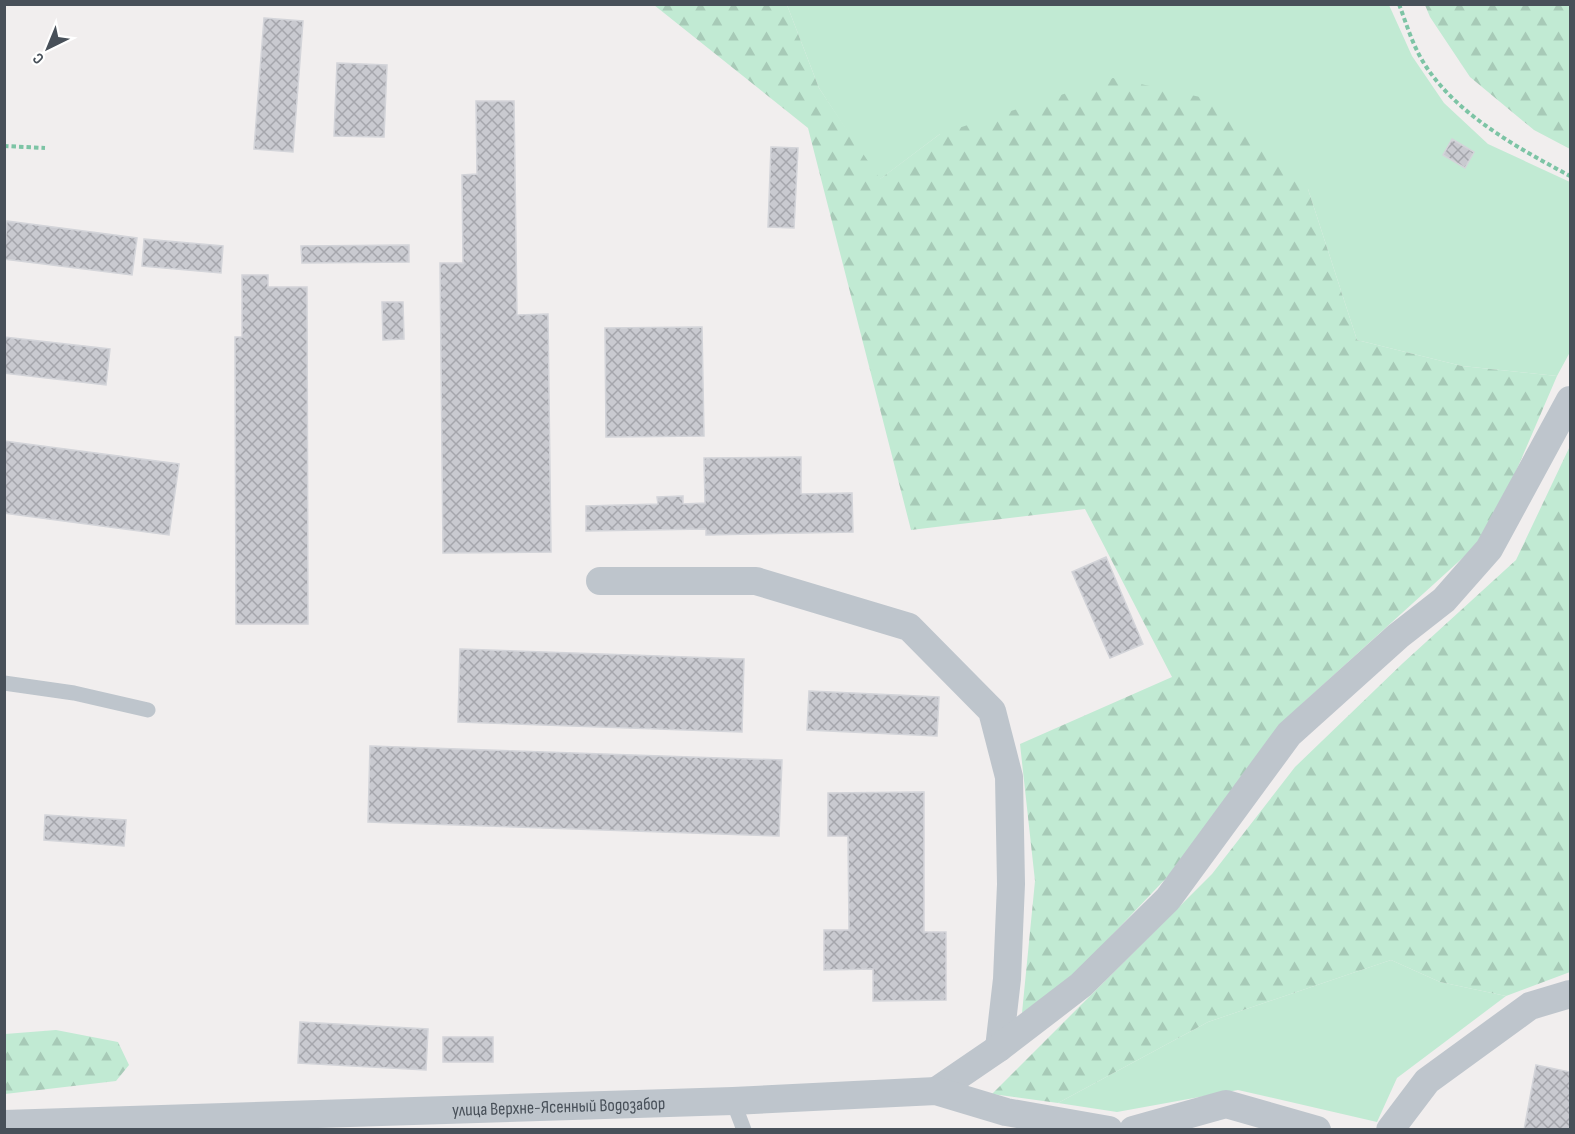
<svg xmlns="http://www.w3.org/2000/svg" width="1575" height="1134" viewBox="0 0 1575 1134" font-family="'Sofia Sans Condensed',sans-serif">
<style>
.green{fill:#c1ead3}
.forest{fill:url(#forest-firs)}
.building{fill:url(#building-cross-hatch);stroke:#d3d4d9;stroke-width:1.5}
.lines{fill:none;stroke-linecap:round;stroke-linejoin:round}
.path{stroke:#7dc4a5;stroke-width:4;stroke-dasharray:4.5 3;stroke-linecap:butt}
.lane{stroke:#bec5cc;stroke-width:15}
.street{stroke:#bec5cc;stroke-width:28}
.labels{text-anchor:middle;stroke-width:4.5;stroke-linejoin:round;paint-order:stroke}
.street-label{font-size:18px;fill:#485059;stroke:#fff}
</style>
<defs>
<pattern id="forest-firs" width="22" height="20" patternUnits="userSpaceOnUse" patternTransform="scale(1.5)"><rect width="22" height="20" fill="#c1ead3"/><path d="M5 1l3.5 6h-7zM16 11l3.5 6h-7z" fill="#a7cab7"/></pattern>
<pattern id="building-cross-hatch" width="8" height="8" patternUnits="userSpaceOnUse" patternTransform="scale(1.5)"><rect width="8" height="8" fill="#c9cad0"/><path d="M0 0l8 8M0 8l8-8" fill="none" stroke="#a5a6ac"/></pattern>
</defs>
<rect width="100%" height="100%" fill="#f1eeee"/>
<!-- green -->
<path class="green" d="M787 5H1389L1412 56 1444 103 1488 144 1570 182V352L1557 376 1462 366 1357 340 1308 189 940 134 879 180 819 88Z
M1391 960 1440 982 1506 996 1397 1078 1377 1122 1238 1090 1117 1112 1058 1103 1208 1022Z"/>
<!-- forest -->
<path class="forest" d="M654 5H787L819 88 880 179 940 134 1113 78 1223 102 1308 189 1357 340 1462 366 1557 376 1489 534 1304 702 1172 872 1075 974 1022 1013 1035 881 1020 744 1172 677 1085 509 911 530 808 128Z
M1425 5H1570V149L1534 130 1470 77 1430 17Z
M1570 446V972L1506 996 1440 982 1391 960 1208 1022 1058 1103 992 1094 1212 874 1295 767 1403 663 1516 560Z
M56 1030 118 1042 129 1065 116 1081 5 1094V1034Z"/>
<!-- building -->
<path class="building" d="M264 18 303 21 293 152 254 149Z
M337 63 387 65 384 137 334 136Z
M476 101H514L517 315 548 314 551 552 443 553 440 263H463L462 175 477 174Z
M1452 139 1474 152 1465 168 1443 155Z
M771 147 798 148 794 228 768 227Z
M7 221 137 238 132 275 4 259Z
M144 239 223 246 221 273 142 266Z
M409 245V262L302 263 301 246Z
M242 275H268V287H307L308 624H236L235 337H242Z
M382 302H403L404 339 383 340Z
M702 327 704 436 606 437 605 328Z
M4 337 110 349 106 385 4 373Z
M4 441 179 464 169 535 4 513Z
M801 457V494L852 493 853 532 706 535V529L586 531V506L658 504 657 497 683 496V504L705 503 704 458Z
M1106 557 1143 644 1110 658 1072 572Z
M460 649 744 659 742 732 458 722Z
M809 691 939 697 937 736 807 730Z
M370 746 782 760 779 836 368 822Z
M924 792V932H946V1000L873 1001V969L824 970V930H849L848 836H828V793Z
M45 815 126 820 124 846 44 840Z
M300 1022 428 1029 426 1070 298 1063Z
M443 1037H493V1062H443Z
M1536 1065 1570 1072V1130H1524Z"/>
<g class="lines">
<!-- path -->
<path class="path" d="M1399 4C1406 23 1412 43 1422 60 1453 113 1518 148 1570 176
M4 146 45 148"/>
<!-- lane -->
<path class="lane" d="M4 683 74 693 148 710
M733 1101 744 1130"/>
<!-- street -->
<g class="street">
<path d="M600 581H756L909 627 992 711 1009 777 1011 884 1007 979 999 1048"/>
<path d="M936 1091 999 1048 1081 985 1168 899 1289 734 1398 636 1444 600 1489 549 1570 400"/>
<path id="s1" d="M4 1124 733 1101 936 1091 1006 1112 1109 1130"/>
<path d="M1133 1130 1226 1104 1317 1130"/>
<path d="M1390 1130 1427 1081 1530 1006 1570 994"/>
</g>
</g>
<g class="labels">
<!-- street labels -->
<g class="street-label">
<text dy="6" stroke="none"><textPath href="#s1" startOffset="555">улица Верхне-Ясенный Водозабор</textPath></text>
</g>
</g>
<!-- border -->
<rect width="1575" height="1134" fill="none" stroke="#485059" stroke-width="12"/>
<!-- north arrow -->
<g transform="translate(48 48) rotate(223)" stroke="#ffffff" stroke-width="4.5" paint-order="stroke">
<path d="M0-4.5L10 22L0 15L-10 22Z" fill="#485059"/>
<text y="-9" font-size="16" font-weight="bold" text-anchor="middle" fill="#485059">С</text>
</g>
</svg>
